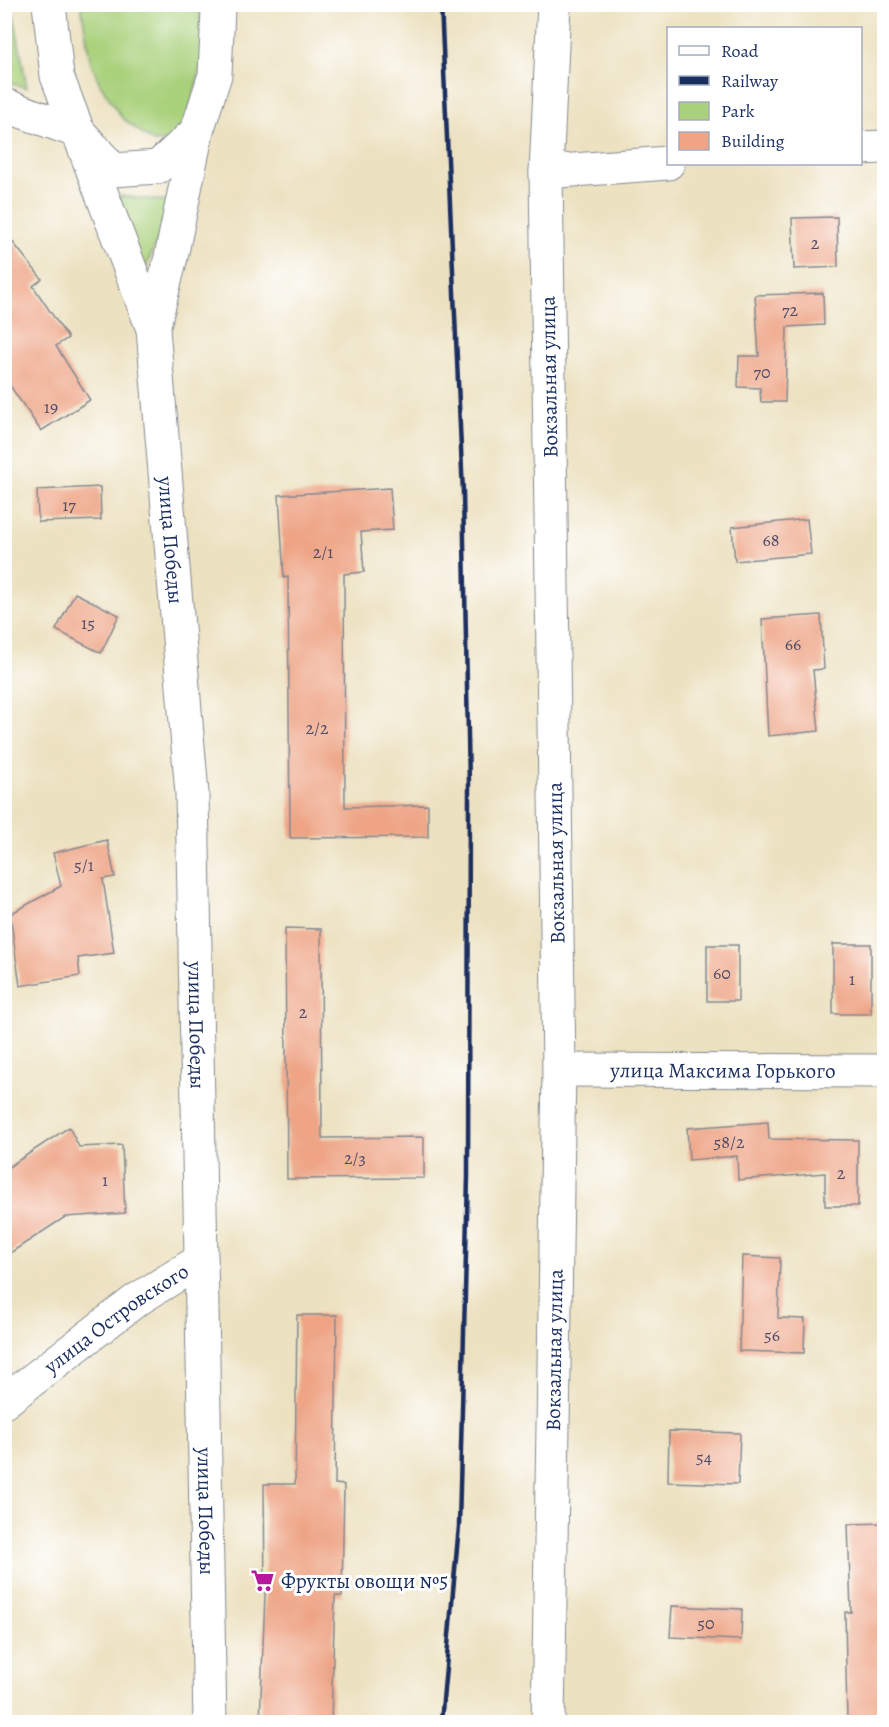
<svg xmlns="http://www.w3.org/2000/svg" width="889" height="1727" viewBox="0 0 889 1727" font-family="Alegreya,serif">
<style>
.green{fill:#a9d07a;stroke:#62806c;stroke-width:1.5}
.building{fill:#eea485}
.lines{fill:none;stroke-linecap:round;stroke-linejoin:round}
.minor-casing{stroke:#84888f;stroke-width:35}
.minor{stroke:#fff;stroke-width:33}
.rail{stroke:#1b2f5e;stroke-width:4.5}
.labels{text-anchor:middle;stroke-width:6;stroke-linejoin:round;paint-order:stroke}
.number-label{font-size:18px;fill:#504c68}
.street-label{font-size:21px;fill:#1b2f5e;stroke:#fff}
.poi-label{font-size:21px;fill:#1b2f5e;stroke:#fff;text-anchor:start}
</style>
<rect width="100%" height="100%" fill="#fff"/>
<filter id="ink" filterUnits="userSpaceOnUse"><feTurbulence type="fractalNoise" baseFrequency=".0167" numOctaves="2"/><feDisplacementMap in="SourceGraphic" scale="12" xChannelSelector="R" yChannelSelector="G"/><feConvolveMatrix kernelMatrix="1 2 1 2 8 2 1 2 1" color-interpolation-filters="sRGB"/></filter>
<filter id="wash" filterUnits="userSpaceOnUse"><feTurbulence type="fractalNoise" baseFrequency=".008" numOctaves="4" result="noise"/><feDisplacementMap in="SourceGraphic" scale="24" xChannelSelector="R" yChannelSelector="G"/><feGaussianBlur stdDeviation="1.35" result="paint"/><feColorMatrix in="noise" values="0 0 0 0 0 0 0 0 0 0 0 0 0 0 0 0 0 1.4 0 .05"/><feComposite in="paint" operator="in"/></filter>
<g filter="url(#wash)">
<rect width="100%" height="100%" fill="#ece1c0"/>
<!-- green -->
<path class="green" d="M81 5H199L204 53 187 122 170 141 153 142 121 117 100 84 90 60Z
M14 15 27 88 5 82V21Z
M118 196 173 202 144 272Z"/>
<g id="blocks">
<!-- building -->
<path class="building" d="M837 217 838 267 794 269 792 218Z
M4 231 42 279 33 286 68 338 56 346 90 400 41 431 4 377Z
M823 293 824 325 787 327 785 402H761L760 388 738 387 739 356H759L755 295Z
M100 487 101 520 38 522 37 490Z
M390 488 393 530 361 532 364 572 344 574 345 807 428 805V837L290 838 288 577 284 578 279 495Z
M807 519 811 554 735 561 732 527Z
M75 593 119 615 101 653 56 630Z
M821 615 824 669 813 670 819 731 768 736 762 619Z
M107 840 115 877 103 879 114 953 78 958 80 976 20 986 10 914 61 886 53 853Z
M285 928 321 929 322 1138 424 1137V1178L287 1179Z
M833 944H871V1014H833Z
M707 945H738V1001H707Z
M768 1122 769 1139 858 1140V1206H825V1173L738 1180 737 1156 689 1160 687 1128Z
M69 1127 79 1147 122 1145 125 1213 65 1217 4 1257V1170Z
M742 1256 780 1258 778 1318 805 1319 804 1353 739 1351Z
M297 1315H337L335 1484 344 1485 342 1596H335L331 1722H260L265 1595 264 1484H295Z
M669 1431 740 1433 738 1484 668 1482Z
M885 1523V1722H847L845 1612H851L848 1524Z
M672 1606 742 1609 741 1640 670 1637Z"/>
</g>
</g>
<g filter="url(#ink)">
<use href="#blocks" fill-opacity="0" stroke="#84888f" stroke-width="1.5"/>
<g class="lines">
<defs>
<g id="minor">
<path id="s1" d="M49 4 57 76 153 329 192 794 210 1722"/>
<path d="M4 105 79 132 113 170 158 167 197 131"/>
<path d="M860 148 884 147"/>
<path d="M546 172 668 163"/>
<path d="M153 329 171 257 197 131 215 75 218 9 216 4"/>
<path id="s2" d="M559 1070 884 1071"/>
<path id="s3" d="M4 1402 135 1301 201 1260"/>
<path id="s4" d="M548 1722 559 1070 546 172 554 4"/>
</g>
</defs>
<!-- minor casing -->
<use href="#minor" class="minor-casing"/>
<!-- minor -->
<use href="#minor" class="minor"/>
<!-- rail -->
<path class="rail" d="M441 4 463 493 469 784 468 1176 459 1526 441 1722"/>
</g>
</g>
<!-- icons -->
<defs>
<symbol id="supermarket-bare" viewBox="-9 -9 18 18"><path d="M-6-5.5h2.5l.6 2H6L4.5 2H-2.5L-4.4-4H-6ZM-1.5 3.2a1.3 1.3 0 1 0 .1 0ZM3 3.2a1.3 1.3 0 1 0 .1 0Z" fill="#b5179e" stroke="#fff" stroke-width="2.5" paint-order="stroke"/></symbol>
</defs>
<g fill-rule="evenodd">
<use href="#supermarket-bare" x="246" y="1564" width="33" height="33"/>
</g>
<g class="labels">
<!-- number labels -->
<g class="number-label">
<text x="815" y="249">2</text>
<text x="790" y="316">72</text>
<text x="762" y="378">70</text>
<text x="51" y="413">19</text>
<text x="69" y="511">17</text>
<text x="771" y="546">68</text>
<text x="323" y="558">2/1</text>
<text x="88" y="629">15</text>
<text x="793" y="650">66</text>
<text x="317" y="734">2/2</text>
<text x="84" y="871">5/1</text>
<text x="722" y="979">60</text>
<text x="852" y="985">1</text>
<text x="303" y="1018">2</text>
<text x="729" y="1148">58/2</text>
<text x="355" y="1164">2/3</text>
<text x="841" y="1179">2</text>
<text x="105" y="1186">1</text>
<text x="772" y="1341">56</text>
<text x="704" y="1463">54</text>
<text x="706" y="1629">50</text>
</g>
<!-- street labels -->
<g class="street-label">
<text transform="translate(549 377) rotate(-91)" y="7">Вокзальная улица</text>
<text dy="7" stroke="none"><textPath href="#s1" startOffset="555">улица Победы</textPath></text>
<text transform="translate(556 863) rotate(-91)" y="7">Вокзальная улица</text>
<text dy="7" stroke="none"><textPath href="#s1" startOffset="1041">улица Победы</textPath></text>
<text dy="7" stroke="none"><textPath href="#s2" startOffset="164">улица Максима Горького</textPath></text>
<text dy="7" stroke="none"><textPath href="#s3" startOffset="140">улица Островского</textPath></text>
<text dy="7" stroke="none"><textPath href="#s4" startOffset="372">Вокзальная улица</textPath></text>
<text dy="7" stroke="none"><textPath href="#s1" startOffset="1527">улица Победы</textPath></text>
</g>
<!-- poi labels -->
<g class="poi-label">
<text x="281" y="1588">Фрукты овощи №5</text>
</g>
</g>
<!-- margin -->
<rect width="889" height="1727" fill="none" stroke="#fff" stroke-width="24"/>
<!-- legend -->
<rect x="667" y="27" width="195" height="138" fill="#ffffff" stroke="#a4acbf" stroke-width="1.5"/>
<rect x="679" y="46" width="30" height="9" fill="#ffffff" stroke="#a4acbf" stroke-width="1.5"/>
<text x="721" y="57" font-size="18" fill="#1b2f5e">Road</text>
<rect x="679" y="76" width="30" height="9" fill="#1b2f5e" stroke="#a4acbf" stroke-width="1.5"/>
<text x="721" y="87" font-size="18" fill="#1b2f5e">Railway</text>
<rect x="679" y="102" width="30" height="18" fill="#a9d07a" stroke="#a4acbf" stroke-width="1.5"/>
<text x="721" y="117" font-size="18" fill="#1b2f5e">Park</text>
<rect x="679" y="132" width="30" height="18" fill="#eea485" stroke="#a4acbf" stroke-width="1.5"/>
<text x="721" y="147" font-size="18" fill="#1b2f5e">Building</text>
</svg>
